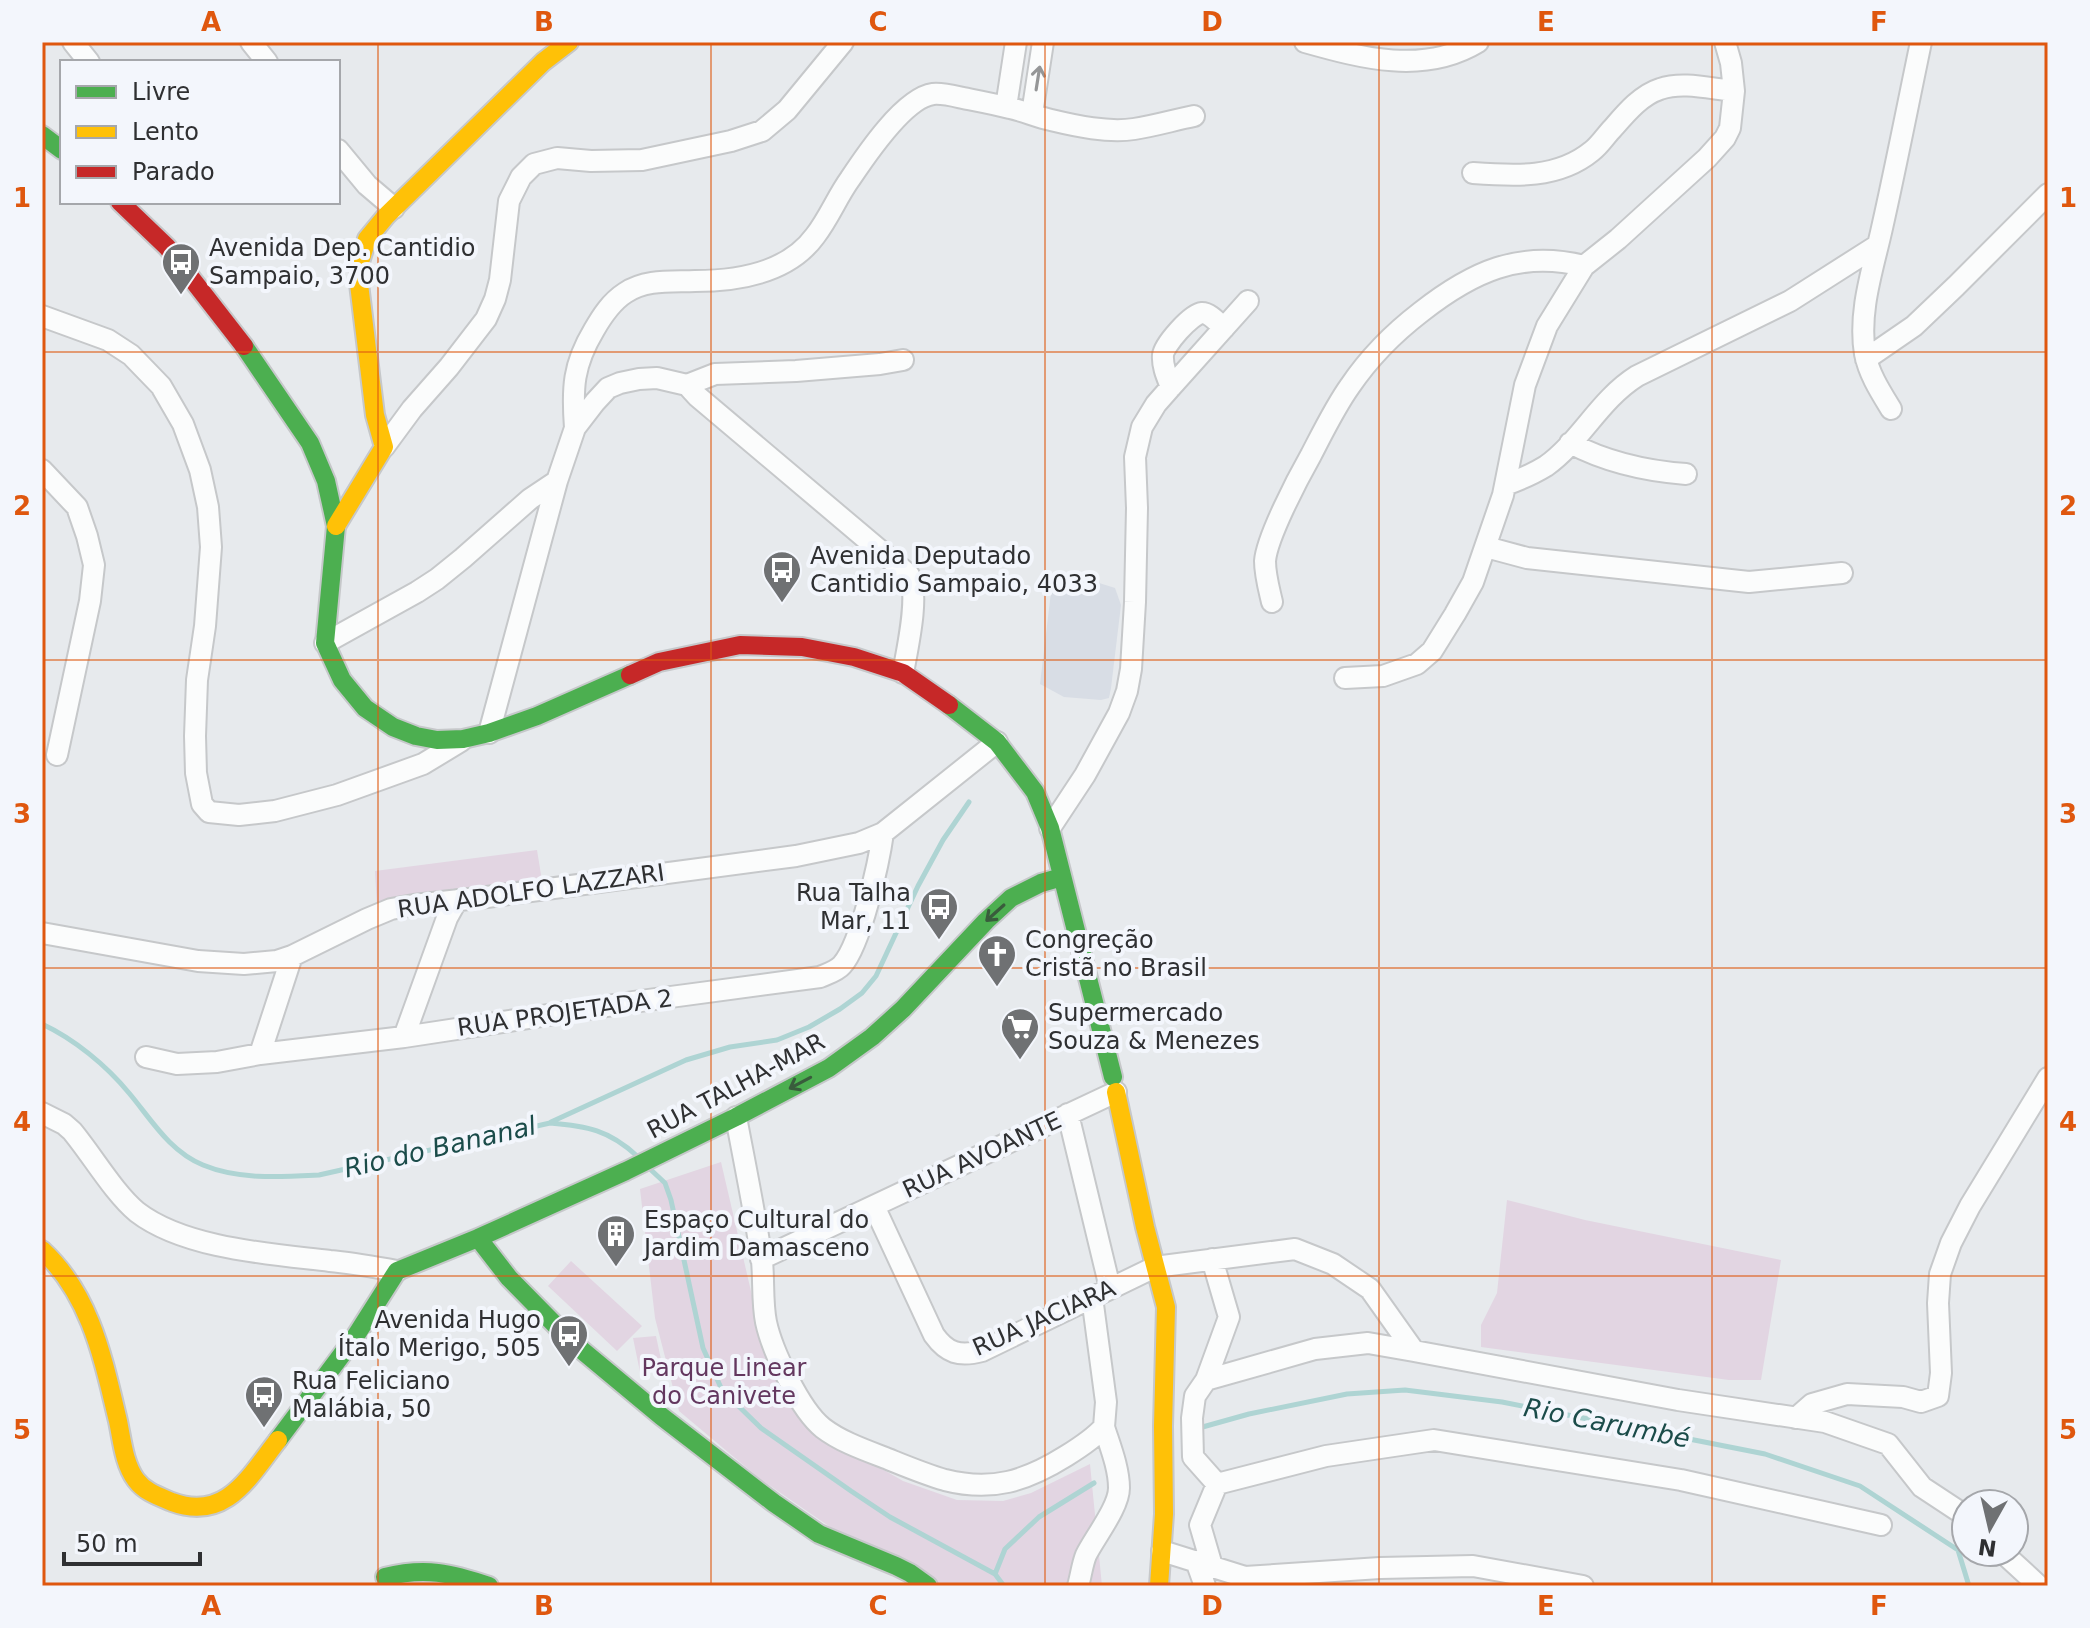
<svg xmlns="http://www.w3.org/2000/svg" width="2090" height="1628" viewBox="0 0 2090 1628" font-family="'DejaVu Sans',sans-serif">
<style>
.built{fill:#d8dde5}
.green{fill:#e2d5e2}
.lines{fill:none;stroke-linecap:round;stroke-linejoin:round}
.stream{stroke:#aed4d3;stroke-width:5}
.street-casing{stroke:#c6c8ca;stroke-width:24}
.fast-casing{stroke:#c6c8ca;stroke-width:22}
.slow-casing{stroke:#c6c8ca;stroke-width:22}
.jam-casing{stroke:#c6c8ca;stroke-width:22}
.street{stroke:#fbfcfc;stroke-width:20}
.fast{stroke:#4caf50;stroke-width:18}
.slow{stroke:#ffc107;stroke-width:18}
.jam{stroke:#c62828;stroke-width:18}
.oneway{stroke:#959697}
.oneway2{stroke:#395c3c}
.grid{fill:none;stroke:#df570e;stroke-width:2;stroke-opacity:0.55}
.labels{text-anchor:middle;stroke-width:8;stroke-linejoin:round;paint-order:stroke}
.poi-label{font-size:24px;fill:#2f3032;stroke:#f3f6fc;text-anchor:start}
.street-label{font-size:24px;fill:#2f3032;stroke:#f3f6fc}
.park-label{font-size:24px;fill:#63375f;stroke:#f3f6fc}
.water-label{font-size:26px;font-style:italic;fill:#1b4c4a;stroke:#f3f6fc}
.neatline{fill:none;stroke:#df570e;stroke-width:3}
.grid-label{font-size:26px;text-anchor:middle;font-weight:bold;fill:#df570e}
</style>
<rect width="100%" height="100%" fill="#e7eaed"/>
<!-- built -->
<path class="built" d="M1074 575 1115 588 1121 605 1111 688 1109 698 1101 700 1064 697 1040 684 1052 584Z"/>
<!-- green -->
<path class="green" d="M537 850 543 887 377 906 375 871Z
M721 1162 760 1330 775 1379 820 1423 863 1458 903 1481 957 1500 1003 1501 1031 1493 1090 1464 1102 1586H933L833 1529 760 1479 679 1411 655 1318 640 1189Z
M1507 1200 1585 1220 1781 1260 1761 1380H1729L1481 1347V1325L1497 1293Z
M571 1261 642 1326 617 1351 548 1286Z
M656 1336 663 1369 640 1372 633 1338Z"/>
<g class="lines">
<!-- stream -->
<path class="stream" d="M42 1024C74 1039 106 1065 129 1093 151 1119 169 1151 203 1165 239 1180 281 1177 319 1175L550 1123C587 1126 609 1130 637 1156
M551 1122 686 1060 730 1047 777 1040 809 1027 840 1009 862 993 876 976 918 886 943 840 969 802
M650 1169 665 1183 671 1200 703 1348 722 1390 761 1428 851 1491 890 1517 995 1574 1004 1586
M1199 1428 1249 1414 1347 1394 1405 1390 1502 1402 1765 1454 1860 1486 1958 1550 1969 1586
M995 1574 1005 1549 1039 1517 1094 1483"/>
<defs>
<path id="street" d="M73 42 89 62
M251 42 267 62
M1305 42C1362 58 1424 75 1478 42
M1006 107 1016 42
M1032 114 1043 42
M338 150 367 185 394 208
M1473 173C1515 176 1558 179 1592 151 1600 145 1606 135 1613 128 1626 113 1641 95 1660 89 1683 81 1711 89 1734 91
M42 316 108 340 131 355 161 386 183 424 200 470 208 507 211 547 205 626 197 680 195 736 196 773 202 804 209 812 239 815 275 811 337 795 423 764 461 741
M1866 359 1914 326 1956 286 2048 194
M687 385 715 374 796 371 880 364 903 360
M1171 387C1167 377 1162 366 1163 355 1164 345 1191 314 1202 313 1210 313 1218 323 1224 328
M1891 409C1880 391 1869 374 1865 354 1858 311 1873 269 1882 228 1896 166 1908 104 1921 42
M575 428C572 388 573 365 594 330 602 316 611 302 625 293 646 279 671 282 695 281 738 281 788 273 815 236 829 218 837 197 850 179 866 155 904 98 933 94 942 93 954 96 963 98 978 101 994 104 1010 108 1024 111 1037 117 1051 120 1076 126 1108 133 1134 129 1154 126 1174 120 1194 116
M1570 443C1606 462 1645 471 1686 474
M384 447 412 409 449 367 486 319 495 299 500 280 509 201 521 177 534 164 557 158 591 161 642 160 731 141 762 131 787 110 843 42
M42 470 77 507 87 536 94 565 90 601 57 755
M1505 485C1519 480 1533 474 1546 466 1581 441 1599 400 1637 376L1790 301 1878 245
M1486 547 1527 558 1749 582 1842 573
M1272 602C1269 589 1265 575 1265 561 1267 537 1298 478 1311 455 1323 432 1335 407 1350 386 1369 358 1395 332 1421 312 1472 272 1519 250 1584 266
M325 643 417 592 437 579 463 558 530 499 557 481 575 428 595 402 608 388 620 383 639 379 657 378 687 385 697 396 909 575C920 594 907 650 903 673
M1345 678 1383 676 1417 664 1432 651 1455 614 1473 582 1503 495 1525 385 1547 326 1584 266 1618 239 1707 158 1725 138 1730 128 1734 91 1731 63 1725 42
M489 733 557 481
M1050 828 1085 775 1119 713 1127 691 1131 669 1135 602 1137 508 1135 457 1142 427 1156 404 1171 387 1248 301
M42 933 198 961 244 964 277 961 292 956 367 919 391 909 414 905 487 897 796 856 859 843 883 833 997 742
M404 1037 447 918 457 900
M260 1054 292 956
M146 1057 177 1064 217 1062 260 1054 404 1037 633 1002 820 977C827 974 837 971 842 965 861 944 879 862 883 833
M42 1113 64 1124 72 1131C92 1155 114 1193 137 1212 185 1249 272 1254 330 1261 353 1263 374 1267 397 1271
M1068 1114 1110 1288
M736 1117C745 1165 755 1213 762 1261 764 1281 762 1302 766 1322 772 1350 800 1410 823 1428 840 1441 862 1449 883 1457 903 1465 924 1474 945 1480 992 1492 1026 1481 1066 1456 1079 1448 1094 1438 1104 1427L1106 1402 1092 1297
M874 1206 934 1335C947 1353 959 1357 982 1351L1155 1267 1295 1249 1333 1264 1370 1289 1414 1351 1678 1400 1825 1422 1888 1444 1922 1487 1966 1516
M761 1259 1116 1092
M1212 1259 1229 1317 1206 1380 1195 1396 1192 1418 1193 1457 1217 1484
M1206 1380 1315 1349 1368 1343 1414 1351
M1796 1418 1812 1404 1847 1394 1903 1397 1921 1402 1938 1396 1941 1373 1938 1303 1940 1274 1951 1243 1970 1206 2048 1078
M1162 1551 1245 1577 1380 1568 1473 1566 1583 1586
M2002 1552 2039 1586
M1196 1561 1205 1586
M1212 1566 1200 1525 1217 1484 1326 1456 1434 1440 1681 1480 1881 1525
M1078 1586C1081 1576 1082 1565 1086 1555 1095 1537 1119 1507 1119 1488 1119 1468 1110 1446 1104 1427"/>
<path id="fast" d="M42 135 62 150
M244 346 310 443 326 481 336 526 325 643 342 680 365 708 393 727 416 736 437 740 463 739 489 733 537 716 630 675
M949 705 997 742 1035 792 1050 828 1113 1077
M478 1238 509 1278 572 1342 661 1416 774 1503 819 1534 896 1566 910 1573 928 1586
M278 1440 355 1337 397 1271 478 1238 626 1171 736 1117 829 1068 872 1037 903 1009 986 921 1011 898 1041 883 1062 877
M393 1586 385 1577C425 1567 451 1573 489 1586"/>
<path id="slow" d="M336 526 384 447 375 415 359 284 360 262 367 239 386 216 543 62 569 42
M1116 1092 1145 1227 1166 1307 1163 1426 1164 1514 1159 1586
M42 1250C91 1295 103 1359 118 1421 122 1440 124 1464 136 1480 145 1492 158 1496 172 1502 226 1522 249 1477 278 1440"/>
<path id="jam" d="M120 202 167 247 244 346
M630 675 659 662 740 645 802 647 854 657 903 673 949 705"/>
</defs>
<!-- street casing -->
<use href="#street" class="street-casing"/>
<!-- fast casing -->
<use href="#fast" class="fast-casing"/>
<!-- slow casing -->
<use href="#slow" class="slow-casing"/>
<!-- jam casing -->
<use href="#jam" class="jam-casing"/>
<!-- street -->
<use href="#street" class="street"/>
<!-- fast -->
<use href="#fast" class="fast"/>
<!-- slow -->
<use href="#slow" class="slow"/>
<!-- jam -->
<use href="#jam" class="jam"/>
</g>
<!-- one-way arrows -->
<defs><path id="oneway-shaft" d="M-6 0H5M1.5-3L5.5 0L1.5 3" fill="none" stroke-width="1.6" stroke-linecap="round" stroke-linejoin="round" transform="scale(2)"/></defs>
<use class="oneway" href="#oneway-shaft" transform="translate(1038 78) rotate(-81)"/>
<g class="oneway2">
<use href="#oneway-shaft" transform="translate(995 913) rotate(138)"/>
<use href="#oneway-shaft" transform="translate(800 1083) rotate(152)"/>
</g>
<!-- grid -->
<path class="grid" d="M378 42V1586M711 42V1586M1045 42V1586M1379 42V1586M1712 42V1586M42 352H2048M42 660H2048M42 968H2048M42 1276H2048"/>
<!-- icons -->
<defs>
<symbol id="bus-pin" viewBox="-11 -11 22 30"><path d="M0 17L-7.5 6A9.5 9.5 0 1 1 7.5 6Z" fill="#6f7173" stroke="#f3f6fc"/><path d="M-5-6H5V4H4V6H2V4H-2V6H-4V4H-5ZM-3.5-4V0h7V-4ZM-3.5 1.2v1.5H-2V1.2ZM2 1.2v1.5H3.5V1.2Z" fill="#fff"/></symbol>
<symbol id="church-pin" viewBox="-11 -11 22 30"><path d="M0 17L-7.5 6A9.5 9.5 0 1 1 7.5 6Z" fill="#6f7173" stroke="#f3f6fc"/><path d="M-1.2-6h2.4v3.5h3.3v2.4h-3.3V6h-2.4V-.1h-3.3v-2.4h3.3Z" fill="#fff"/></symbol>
<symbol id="supermarket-pin" viewBox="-11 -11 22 30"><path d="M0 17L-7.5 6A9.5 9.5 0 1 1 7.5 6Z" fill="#6f7173" stroke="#f3f6fc"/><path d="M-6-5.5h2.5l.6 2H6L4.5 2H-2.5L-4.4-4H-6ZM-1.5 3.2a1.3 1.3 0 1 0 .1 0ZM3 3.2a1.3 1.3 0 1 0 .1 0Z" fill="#fff"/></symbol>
<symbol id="building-pin" viewBox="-11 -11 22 30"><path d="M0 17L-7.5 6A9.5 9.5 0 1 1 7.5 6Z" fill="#6f7173" stroke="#f3f6fc"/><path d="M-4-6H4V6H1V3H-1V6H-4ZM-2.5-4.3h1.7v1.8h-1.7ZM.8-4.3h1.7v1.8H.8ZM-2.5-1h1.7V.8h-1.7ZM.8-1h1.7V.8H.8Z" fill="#fff"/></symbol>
</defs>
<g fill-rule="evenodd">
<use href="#bus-pin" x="159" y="240" width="44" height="60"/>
<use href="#bus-pin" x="760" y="548" width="44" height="60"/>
<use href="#bus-pin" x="917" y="885" width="44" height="60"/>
<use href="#church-pin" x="975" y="932" width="44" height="60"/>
<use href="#supermarket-pin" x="998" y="1005" width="44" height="60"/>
<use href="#building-pin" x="594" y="1212" width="44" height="60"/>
<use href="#bus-pin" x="547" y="1312" width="44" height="60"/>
<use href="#bus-pin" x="242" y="1373" width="44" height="60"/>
</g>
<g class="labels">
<!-- poi labels -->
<g class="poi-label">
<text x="209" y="256">Avenida Dep. Cantidio<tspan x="209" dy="28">Sampaio, 3700</tspan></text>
<text x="810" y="564">Avenida Deputado<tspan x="810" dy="28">Cantidio Sampaio, 4033</tspan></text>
<text x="911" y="901" text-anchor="end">Rua Talha<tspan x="911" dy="28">Mar, 11</tspan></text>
<text x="1025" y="948">Congreção<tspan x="1025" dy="28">Cristã no Brasil</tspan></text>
<text x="1048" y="1021">Supermercado<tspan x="1048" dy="28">Souza &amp; Menezes</tspan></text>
<text x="644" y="1228">Espaço Cultural do<tspan x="644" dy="28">Jardim Damasceno</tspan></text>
<text x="541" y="1328" text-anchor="end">Avenida Hugo<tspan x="541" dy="28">Ítalo Merigo, 505</tspan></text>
<text x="292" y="1389">Rua Feliciano<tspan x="292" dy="28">Malábia, 50</tspan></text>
</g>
<!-- street labels -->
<g class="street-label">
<text transform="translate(531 891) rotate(-8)" y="8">RUA ADOLFO LAZZARI</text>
<text transform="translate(565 1013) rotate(-8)" y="8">RUA PROJETADA 2</text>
<text transform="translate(736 1086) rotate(-28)" y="8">RUA TALHA-MAR</text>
<text transform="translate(982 1155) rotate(-25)" y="8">RUA AVOANTE</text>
<text transform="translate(1044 1318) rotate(-24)" y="8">RUA JACIARA</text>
</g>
<!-- park labels -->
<g class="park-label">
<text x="724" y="1376">Parque Linear<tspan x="724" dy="28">do Canivete</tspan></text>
</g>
<!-- water labels -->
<g class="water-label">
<text transform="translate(440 1147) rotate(-13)" y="9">Rio do Bananal</text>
<text transform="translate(1607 1423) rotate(11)" y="9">Rio Carumbé</text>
</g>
</g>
<!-- border -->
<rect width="2090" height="1628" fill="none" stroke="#f3f6fc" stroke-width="88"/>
<!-- legend -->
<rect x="60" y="60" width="280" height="144" fill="#f3f6fc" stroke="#a5a7ab" stroke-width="2"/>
<rect x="76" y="86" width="40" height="12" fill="#4caf50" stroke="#a5a7ab" stroke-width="2"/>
<text x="132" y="100" font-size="24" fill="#2f3032">Livre</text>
<rect x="76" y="126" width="40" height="12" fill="#ffc107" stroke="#a5a7ab" stroke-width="2"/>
<text x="132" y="140" font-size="24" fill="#2f3032">Lento</text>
<rect x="76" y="166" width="40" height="12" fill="#c62828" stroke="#a5a7ab" stroke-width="2"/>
<text x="132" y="180" font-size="24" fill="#2f3032">Parado</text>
<!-- north arrow -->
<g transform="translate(1990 1528) rotate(188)"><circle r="38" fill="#f3f6fc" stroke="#a5a7ab" stroke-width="2"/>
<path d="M0-6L14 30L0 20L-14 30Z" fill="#6f7173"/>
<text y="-12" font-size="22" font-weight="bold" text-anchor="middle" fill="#2f3032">N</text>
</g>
<!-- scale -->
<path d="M64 1552v12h136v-12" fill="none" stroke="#2f3032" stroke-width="4"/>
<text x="76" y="1552" font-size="24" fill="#2f3032" stroke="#f3f6fc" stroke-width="6" paint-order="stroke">50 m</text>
<rect x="44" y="44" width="2002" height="1540" class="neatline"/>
<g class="grid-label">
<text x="211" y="31">A</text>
<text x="544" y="31">B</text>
<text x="878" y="31">C</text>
<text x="1212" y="31">D</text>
<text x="1546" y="31">E</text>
<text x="1879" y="31">F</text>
<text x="22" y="207">1</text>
<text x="2068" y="207">1</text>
<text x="22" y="515">2</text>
<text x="2068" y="515">2</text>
<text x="22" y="823">3</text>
<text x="2068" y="823">3</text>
<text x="22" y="1131">4</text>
<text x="2068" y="1131">4</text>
<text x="22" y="1439">5</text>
<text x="2068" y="1439">5</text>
<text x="211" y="1615">A</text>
<text x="544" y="1615">B</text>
<text x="878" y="1615">C</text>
<text x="1212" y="1615">D</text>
<text x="1546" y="1615">E</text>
<text x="1879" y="1615">F</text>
</g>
</svg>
